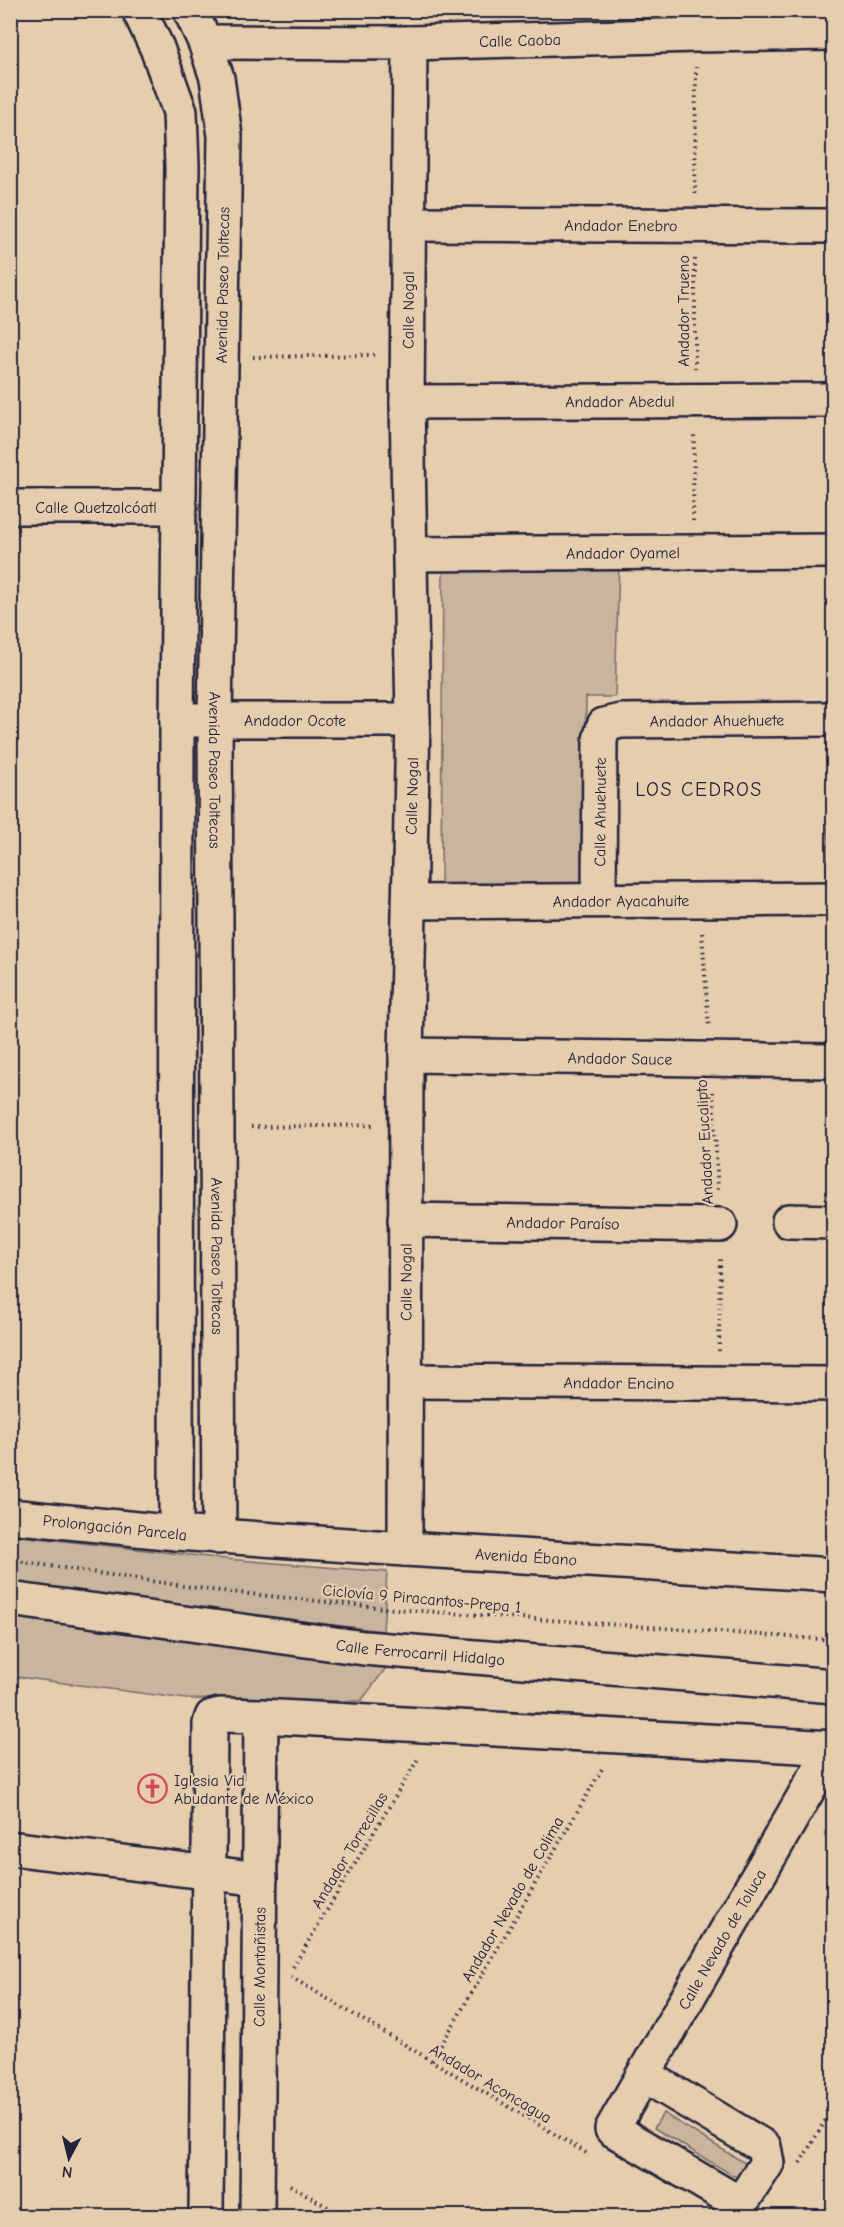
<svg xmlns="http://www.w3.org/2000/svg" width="844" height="2227" viewBox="0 0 844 2227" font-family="'Comic Neue',sans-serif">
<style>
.green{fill:#c9b49d;stroke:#766b6c;stroke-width:1.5}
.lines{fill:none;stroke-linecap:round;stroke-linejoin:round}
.minor-casing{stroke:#22223b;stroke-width:38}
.tertiary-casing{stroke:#22223b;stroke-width:38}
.path{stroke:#22223b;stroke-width:4;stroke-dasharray:1.5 4.5;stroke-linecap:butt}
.minor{stroke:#e6cdae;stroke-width:33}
.tertiary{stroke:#e6cdae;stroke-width:33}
.labels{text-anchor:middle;stroke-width:4.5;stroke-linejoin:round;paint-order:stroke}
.street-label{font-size:16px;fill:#22223b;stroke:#e6cdae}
.poi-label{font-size:16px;fill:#22223b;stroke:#e6cdae;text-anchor:start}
.quarter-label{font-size:20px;letter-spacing:1.5px;fill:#22223b;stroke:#e6cdae}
</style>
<rect width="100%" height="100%" fill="#e6cdae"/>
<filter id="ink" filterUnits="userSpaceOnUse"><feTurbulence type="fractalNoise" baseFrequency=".0167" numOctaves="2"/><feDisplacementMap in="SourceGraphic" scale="12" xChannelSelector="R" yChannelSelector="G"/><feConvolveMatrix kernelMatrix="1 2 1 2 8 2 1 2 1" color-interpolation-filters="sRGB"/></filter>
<g filter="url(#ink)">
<!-- green -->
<path class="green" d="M831 561H833L834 880H827Z
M443 563H619L615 697H586L585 887 441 885Z
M10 1535 226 1559 387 1572 383 1631 96 1596 11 1582Z
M10 1615 115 1632 386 1668 361 1701 186 1699 11 1676Z
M663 2113 748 2165 739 2179 654 2128Z"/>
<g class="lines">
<defs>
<g id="minor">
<path id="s1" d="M205 42 410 43 696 35 834 33"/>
<path id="s2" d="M409 224 834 226"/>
<path id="s3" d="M407 402 834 400"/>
<path id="s4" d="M10 507H180"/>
<path id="s5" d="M411 554 834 551"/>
<path id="s6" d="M177 720H413"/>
<path id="s7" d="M599 899 600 740 604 725 621 721 830 719"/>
<path id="s8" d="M409 902 834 899"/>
<path id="s9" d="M406 1055 834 1061"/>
<path id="s10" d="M405 1220 720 1225"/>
<path d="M789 1221 834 1222"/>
<path id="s11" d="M406 1381 834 1384"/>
<path d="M10 1516 176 1533"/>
<path id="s12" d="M405 1549 406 1055 413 720 407 402 410 43"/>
<path id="s13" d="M10 1599 364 1648 834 1686"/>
<path d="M10 1848 260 1879"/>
<path id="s14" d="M644 2075 764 2147 767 2163 745 2197 732 2199 612 2129 832 1748"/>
<path d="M206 2216 210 1724 212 1717 220 1715 261 1716 834 1748"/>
<path id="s15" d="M257 2216 261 1716"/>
</g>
<g id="tertiary">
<path id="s16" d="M139 10 157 48 180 112 182 166 177 720 176 1533 405 1549 834 1575"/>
<path id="s17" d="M190 10 205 42 217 78 225 136 215 719 219 1537"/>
</g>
</defs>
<!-- minor casing -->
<use href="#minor" class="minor-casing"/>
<!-- tertiary casing -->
<use href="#tertiary" class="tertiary-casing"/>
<!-- path -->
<path class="path" d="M695 194 696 67
M695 259V368
M253 357 374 355
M693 521 694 433
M830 685 831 585
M830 753 832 865
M702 933 709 1028
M713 1092 718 1192
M251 1127 375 1125
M719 1351 720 1257
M10 1560 211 1590 394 1609 834 1640
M293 1967 419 1757
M291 1977 588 2154
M432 2061 602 1769
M800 2163 834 2106
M290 2185 343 2216"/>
<!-- minor -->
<use href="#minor" class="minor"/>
<!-- tertiary -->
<use href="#tertiary" class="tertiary"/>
</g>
</g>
<!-- icons -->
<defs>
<symbol id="church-ring" viewBox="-11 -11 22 22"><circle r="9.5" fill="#e6cdae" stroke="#d1495b" stroke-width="1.5"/><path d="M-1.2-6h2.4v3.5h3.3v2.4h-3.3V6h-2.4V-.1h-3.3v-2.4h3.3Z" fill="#d1495b"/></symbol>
</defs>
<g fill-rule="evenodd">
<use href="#church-ring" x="136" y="1772" width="33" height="33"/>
</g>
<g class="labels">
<!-- street labels -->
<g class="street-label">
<text dy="6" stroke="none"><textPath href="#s1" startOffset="315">Calle Caoba</textPath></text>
<text dy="6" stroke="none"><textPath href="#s2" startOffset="212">Andador Enebro</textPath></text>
<text transform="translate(222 285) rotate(-89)" y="6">Avenida Paseo Toltecas</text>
<text dy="6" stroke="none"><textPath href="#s12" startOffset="1239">Calle Nogal</textPath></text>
<text transform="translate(683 311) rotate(-90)" y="6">Andador Trueno</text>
<text dy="6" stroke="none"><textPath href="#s3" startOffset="213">Andador Abedul</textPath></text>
<text dy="6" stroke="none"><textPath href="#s4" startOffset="86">Calle Quetzalcóatl</textPath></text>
<text dy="6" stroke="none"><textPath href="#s5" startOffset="212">Andador Oyamel</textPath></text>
<text dy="6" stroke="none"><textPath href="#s6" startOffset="118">Andador Ocote</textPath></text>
<text dy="6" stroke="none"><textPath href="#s7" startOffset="288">Andador Ahuehuete</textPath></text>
<text dy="6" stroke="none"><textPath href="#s17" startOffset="766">Avenida Paseo Toltecas</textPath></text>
<text dy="6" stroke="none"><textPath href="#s12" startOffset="753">Calle Nogal</textPath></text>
<text dy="6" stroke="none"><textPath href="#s7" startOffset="87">Calle Ahuehuete</textPath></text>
<text dy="6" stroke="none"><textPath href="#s8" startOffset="212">Andador Ayacahuite</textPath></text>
<text dy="6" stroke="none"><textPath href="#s9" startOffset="214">Andador Sauce</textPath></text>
<text transform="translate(704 1142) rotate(-93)" y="6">Andador Eucalipto</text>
<text dy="6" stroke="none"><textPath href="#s10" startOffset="158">Andador Paraíso</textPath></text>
<text dy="6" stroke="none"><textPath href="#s17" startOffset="1252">Avenida Paseo Toltecas</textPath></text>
<text dy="6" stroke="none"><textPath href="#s12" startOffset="267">Calle Nogal</textPath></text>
<text dy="6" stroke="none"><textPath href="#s11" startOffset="213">Andador Encino</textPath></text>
<text transform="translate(115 1527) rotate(6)" y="6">Prolongación Parcela</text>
<text dy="6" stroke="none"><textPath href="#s16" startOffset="1882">Avenida Ébano</textPath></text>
<text transform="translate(422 1598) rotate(5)" y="6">Ciclovía 9 Piracantos-Prepa 1</text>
<text dy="6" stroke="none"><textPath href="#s13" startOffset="414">Calle Ferrocarril Hidalgo</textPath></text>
<text transform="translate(349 1850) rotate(-59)" y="6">Andador Torrecillas</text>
<text transform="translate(512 1899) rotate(-60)" y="6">Andador Nevado de Colima</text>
<text dy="6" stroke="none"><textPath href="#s14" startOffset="568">Calle Nevado de Toluca</textPath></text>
<text dy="6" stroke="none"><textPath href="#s15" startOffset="249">Calle Montañistas</textPath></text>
<text transform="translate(491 2083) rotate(31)" y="6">Andador Aconcagua</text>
</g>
<!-- poi labels -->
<g class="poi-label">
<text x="174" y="1786">Iglesia Vid<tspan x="174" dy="18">Abudante de México</tspan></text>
</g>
<!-- quarter labels -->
<g class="quarter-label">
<text x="699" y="796">LOS CEDROS</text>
</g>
</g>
<!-- margin -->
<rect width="844" height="2227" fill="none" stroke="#e6cdae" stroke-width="36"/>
<rect x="18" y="18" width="808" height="2191" fill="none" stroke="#22223b" stroke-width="2" filter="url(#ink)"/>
<!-- north arrow -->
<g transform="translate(69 2158) rotate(187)" stroke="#e6cdae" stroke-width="4.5" paint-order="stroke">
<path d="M0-4.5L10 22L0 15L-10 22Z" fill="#22223b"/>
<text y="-9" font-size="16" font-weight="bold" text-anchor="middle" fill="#22223b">N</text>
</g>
</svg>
